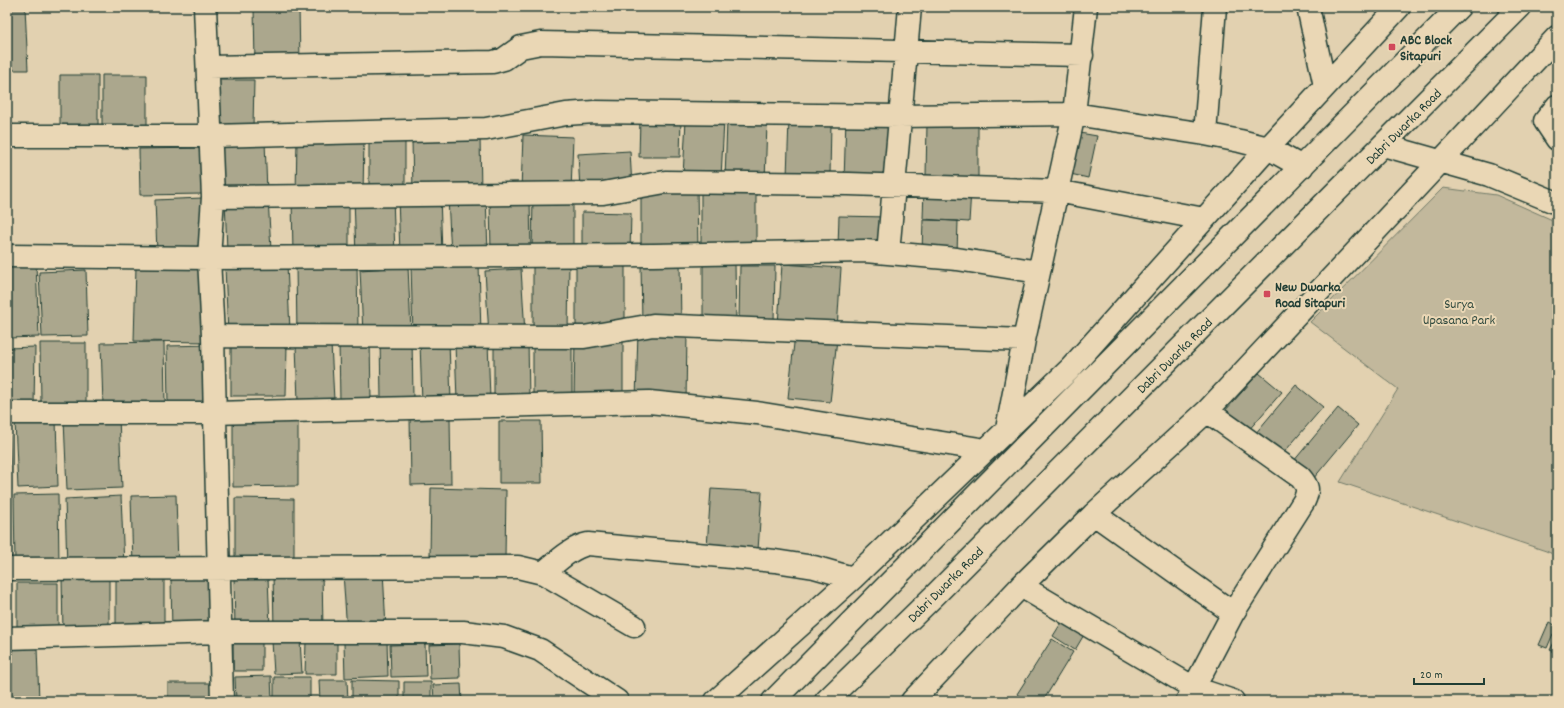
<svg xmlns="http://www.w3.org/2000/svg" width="1564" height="708" viewBox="0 0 1564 708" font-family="Dekko,sans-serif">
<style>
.green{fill:#c2b89c;stroke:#707a68}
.building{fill:#aba78d;stroke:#1f3d34}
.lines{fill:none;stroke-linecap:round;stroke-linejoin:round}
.minor-casing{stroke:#1f3d34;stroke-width:25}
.major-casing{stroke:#1f3d34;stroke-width:25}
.minor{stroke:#ead7b5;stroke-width:22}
.major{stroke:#ead7b5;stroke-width:22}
.poi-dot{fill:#d1495b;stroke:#ead7b5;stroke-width:1.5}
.labels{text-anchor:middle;stroke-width:4;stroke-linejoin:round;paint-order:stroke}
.poi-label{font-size:14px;font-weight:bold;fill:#1f3d34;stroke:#ead7b5;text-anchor:start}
.street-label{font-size:14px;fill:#1f3d34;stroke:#ead7b5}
.park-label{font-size:14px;fill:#2f493e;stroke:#ead7b5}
</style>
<rect width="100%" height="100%" fill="#e2d1b0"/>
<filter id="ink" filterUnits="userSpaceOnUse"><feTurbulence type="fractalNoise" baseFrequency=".025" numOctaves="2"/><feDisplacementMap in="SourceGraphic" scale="8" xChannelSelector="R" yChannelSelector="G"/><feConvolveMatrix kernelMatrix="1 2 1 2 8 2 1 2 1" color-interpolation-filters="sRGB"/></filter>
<g filter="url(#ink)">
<!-- green -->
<path class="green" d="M1443 188 1496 195 1557 222V556L1546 551 1340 482 1398 389 1310 322Z"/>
<!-- building -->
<path class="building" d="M7 7H25L28 70H7Z
M254 7H299L300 63 255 64Z
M60 75H98V125H60Z
M102 75H147V128H102Z
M218 80H254L253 127H218Z
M846 117 890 118 888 182 844 181Z
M640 118H681L680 157H639Z
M686 120 724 121 721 177 683 176Z
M789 120 831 121 830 176H787Z
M727 121 767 123 765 181 725 179Z
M927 123 978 124V177L926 176Z
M1074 132 1097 136 1088 178 1066 173Z
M523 135 573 137 571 191 521 190Z
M480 137 481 192 413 194 412 139Z
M405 138V192L369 193V139Z
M297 140H364L363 194 296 193Z
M265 142 267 191 222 193 220 144Z
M202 148 203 194 140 195 139 149Z
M630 151 632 187 580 189 578 154Z
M701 184 756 185V252H701Z
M697 185 698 253H641V189Z
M924 188 971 190 969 222 923 219Z
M292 196H349V255L293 256Z
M393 196 395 256 356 257 354 197Z
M440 196 442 253 400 254 398 197Z
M486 196 488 253 451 255 448 198Z
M533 197 573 198V250H532Z
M202 198 204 251 157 253 155 200Z
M268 198 271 250 227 251 225 200Z
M530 199 531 251 491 252 490 200Z
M582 212 631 213 630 253 582 252Z
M839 216 887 217 886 248 838 247Z
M923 220 958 221 957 253 922 252Z
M533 262H569L568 333 533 332Z
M576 262H625V327L576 333Z
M680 263 681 324H642L641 264Z
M735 263 736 325H703V264Z
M36 264 39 337 7 338V265Z
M287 264 290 331 228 334 225 267Z
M357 264 358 334 297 335 296 265Z
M479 264 481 334 413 336 411 266Z
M782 264 841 268 837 329 778 325Z
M136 266 209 268 207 342 134 341Z
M740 266H775L774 321 739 320Z
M408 267 411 331 363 333 360 270Z
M521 269 525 333 489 335 485 271Z
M86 270 88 336 42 337 39 272Z
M638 331 687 332 686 403 636 400Z
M795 334 837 339 830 402 788 398Z
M380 338H412L413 398 381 399Z
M533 338H572V400H533Z
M575 339H623V400H574Z
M370 340 371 401 340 402 339 341Z
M494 340H528L529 400H494Z
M449 341 451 402 422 403 420 342Z
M164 342 165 404 103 405 101 343Z
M488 342 490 399 457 401 455 344Z
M40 343H86V402H41Z
M231 344H287L286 396H231Z
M331 344 334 400 298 402 296 345Z
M211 345 212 404 168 405 167 346Z
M35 347 34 405H7V348Z
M1259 373 1282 392 1247 432 1224 412Z
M1296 385 1323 407 1281 456 1255 434Z
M1338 408 1358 425 1313 479 1293 462Z
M298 415V486L233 487V416Z
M410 417H450L451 484 411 485Z
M119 418 122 488 67 490 64 420Z
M7 419H9L11 490 7 491Z
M56 420 58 486 18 488 15 421Z
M499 421H541L542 483H499Z
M431 488 506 490 505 559 430 558Z
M711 489 762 492 758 550 707 547Z
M7 494H9L11 562H7Z
M58 494 59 565 15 566 14 495Z
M176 495 178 566 133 567 131 496Z
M121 496 124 566 67 568 65 499Z
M235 498 294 499V563L235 562Z
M383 570 386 629 347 631 343 573Z
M322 572 323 630 274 631 273 573Z
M109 576V634H63L62 577Z
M116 577 164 578V632H116Z
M268 577 270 628 235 629 234 578Z
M7 578H10L11 624 7 625Z
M171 578H212L213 631 172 632Z
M17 583H58V633H17Z
M1063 620 1085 633 1075 650 1053 636Z
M1549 622 1557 626V636L1553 634 1547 648 1539 645Z
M1557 637V653L1550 650Z
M1052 639 1073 652 1043 701H1029L1017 694Z
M262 640V671H233V641Z
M300 640 302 673 274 674 272 641Z
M306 641H337V674H305Z
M387 641 388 676 345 678 344 643Z
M425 644 426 676 391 677 390 645Z
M459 644 460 678 430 679 429 645Z
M37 648 39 701H7V649Z
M271 676 272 701H236L235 677Z
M274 677H310V701H274Z
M319 680H347L348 701H320Z
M352 680 399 681V701H352Z
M404 682H431V701H404Z
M168 683H212V701H168Z
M461 684 462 701H434L433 685Z"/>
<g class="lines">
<defs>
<path id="minor" d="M205 7 213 197 209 258 213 336 222 701
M1308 7 1325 86
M208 67 493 62 504 59 521 47 541 43 1082 55
M1557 106 1545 121 1557 139
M1205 134 1215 7
M7 136H211L486 129 566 114 594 112 899 116 1074 114 1205 134 1240 141 1268 148 1302 167
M1383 145 1489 175 1557 203
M213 197 603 193 665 182 849 184 1057 191 1204 219
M888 253 910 7
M7 256 209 258 654 255 865 251 957 259 1039 272
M213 336 584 337 653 325 1024 340
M1207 411 1300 477C1308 486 1309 490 1304 501L1233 613
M7 413H214L649 402 757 413 986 450
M1007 429 1024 340 1074 114 1086 7
M7 569 518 567 543 573 634 626
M543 573C557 562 570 548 588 544L775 561 814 567 853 578
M1021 586 1194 688 1233 701
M7 638 222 632H463L504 637 540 650 617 701
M716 701 853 578 1070 369 1268 148 1399 7
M912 701 1021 586 1094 514
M1187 701 1233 613 1094 514 1207 411 1557 37"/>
<path id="major" d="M773 701 1459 7
M826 701 935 595 1520 7"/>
</defs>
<!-- minor casing -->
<use href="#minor" class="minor-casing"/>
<!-- major casing -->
<use href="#major" class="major-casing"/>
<!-- minor -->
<use href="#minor" class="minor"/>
<!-- major -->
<use href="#major" class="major"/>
</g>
</g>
<!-- markers -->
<g class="poi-dot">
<rect x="1388" y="43" width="8" height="8" rx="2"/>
<rect x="1263" y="290" width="8" height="8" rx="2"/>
</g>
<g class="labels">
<!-- poi labels -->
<g class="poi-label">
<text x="1400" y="44">ABC Block<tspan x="1400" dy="16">Sitapuri</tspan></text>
<text x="1275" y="291">New Dwarka<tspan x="1275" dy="16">Road Sitapuri</tspan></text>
</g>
<!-- street labels -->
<g class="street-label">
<text transform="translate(1403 126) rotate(-45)" y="5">Dabri Dwarka Road</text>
<text transform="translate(1174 355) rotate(-45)" y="5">Dabri Dwarka Road</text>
<text transform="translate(945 584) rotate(-45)" y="5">Dabri Dwarka Road</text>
</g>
<!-- park labels -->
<g class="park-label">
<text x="1459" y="308">Surya<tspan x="1459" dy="16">Upasana Park</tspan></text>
</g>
</g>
<!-- margin -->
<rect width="1564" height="708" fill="none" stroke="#ead7b5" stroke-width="24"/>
<rect x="12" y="12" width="1540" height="684" fill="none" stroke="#1f3d34" stroke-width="1.5" filter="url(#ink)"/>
<!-- scale -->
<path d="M1414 678v6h70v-6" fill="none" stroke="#1f3d34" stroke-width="2"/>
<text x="1420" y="678" font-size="12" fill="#1f3d34" stroke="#ead7b5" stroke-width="3" paint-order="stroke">20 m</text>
</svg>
